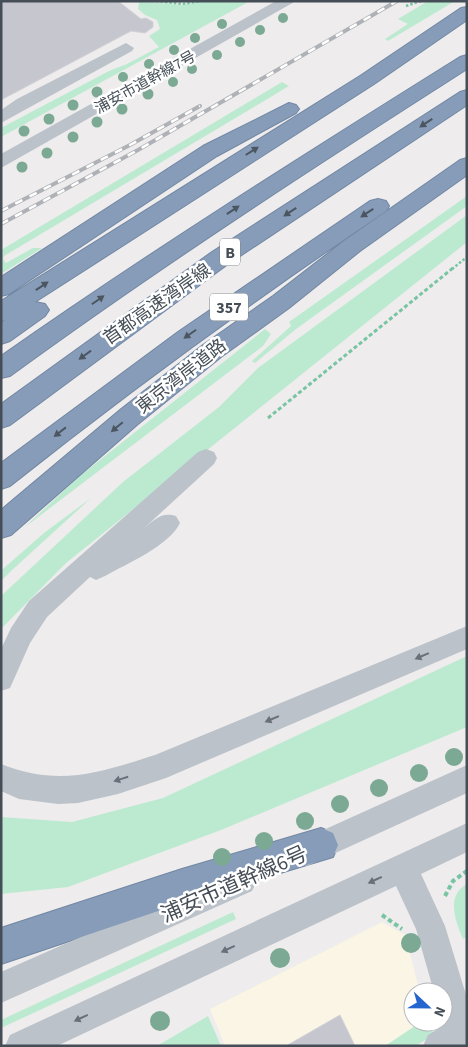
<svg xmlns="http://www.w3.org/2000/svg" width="468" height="1047" viewBox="0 0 468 1047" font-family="'Source Sans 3','Noto Sans JP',sans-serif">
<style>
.commercial{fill:#faf5e4}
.green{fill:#bcead0}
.building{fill:#c6c7ce;stroke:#d0d2d7}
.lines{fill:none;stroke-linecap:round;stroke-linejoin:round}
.highway-casing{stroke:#7287a3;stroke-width:2}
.path-far2{stroke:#77c5a3;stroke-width:2.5;stroke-dasharray:2.5 2;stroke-linecap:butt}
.path-far1{stroke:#77c5a3;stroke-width:3;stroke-dasharray:4 2.5;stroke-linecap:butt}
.path{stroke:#77c5a3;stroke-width:4;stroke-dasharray:4.5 3;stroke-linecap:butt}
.minor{fill:#bbc2ca;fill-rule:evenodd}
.highway{fill:#869cb8;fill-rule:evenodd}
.rail-casing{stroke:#aeb1b6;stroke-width:4}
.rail{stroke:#fff;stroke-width:2.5;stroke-dasharray:8;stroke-linecap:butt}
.tree{fill:#7ba994}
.oneway{fill:#4c5661}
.oneway2{fill:#68717a}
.labels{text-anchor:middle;stroke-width:5;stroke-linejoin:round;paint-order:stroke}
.far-street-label{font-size:15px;fill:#454e57;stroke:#fff}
.shield{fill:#fff;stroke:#7d8389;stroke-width:1}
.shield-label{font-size:16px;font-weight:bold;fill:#454e57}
.street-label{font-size:18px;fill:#454e57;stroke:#fff}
.near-street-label{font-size:21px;fill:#454e57;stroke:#fff}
</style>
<rect width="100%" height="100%" fill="#eeecec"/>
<!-- commercial -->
<path class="commercial" d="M382 922 405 935 420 992H413V1022H428L399 1046H225L210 1009Z"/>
<!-- green -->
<path class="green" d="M137 1 181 5 208 1H250L1 137V128L109 71 127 64 159 47 149 36 160 29 157 20 145 15 138 9 139 3Z
M428 1H455L388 41 385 39 408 24 398 19Z
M282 82 289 86 4 256 3 259 6 263 33 248H42L1 274V250Z
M467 196V206L296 329 255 363 252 361 291 326 289 322Z
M467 215V242L66 563 1 629V596L123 482 219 407 258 368Z
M265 329 271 334 263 346 25 527 76 479Z
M91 498 11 571 1 581V571L4 568 44 533Z
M467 656V727L221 830 68 887 1 894V817L72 822 163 798Z
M467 884V937L463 939C456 922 445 896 467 884Z
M233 912 236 919 1 1028V1020Z
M208 1016 221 1046H157Z
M421 1022H429L434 1035 415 1046H385Z"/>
<!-- building -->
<path class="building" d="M1 1H118L141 19 146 18 153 22V27L145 33 131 31 1 100Z
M340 1015 355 1046H286Z"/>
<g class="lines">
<defs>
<path id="highway" d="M467 7V20L374 84 35 302 45 304 49 310 45 316 10 341 1 344V323L5 320 1 321V301L360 76 461 8Z
M467 55V69C312 168 158 268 10 376L1 378V356C151 251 305 154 460 57Z
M467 90V105L228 264 10 425 1 428V404L212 252 460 92Z
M289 103 296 105 299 109 296 113 217 156 9 294 1 296V277L203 146Z
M467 158V175L360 251 289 308 221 357 138 424 11 535 1 538V510L120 410 203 345 273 296 344 241 460 160Z
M378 199 386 201 389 206 386 211C257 298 132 389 10 486L1 489V463L178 332 370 201Z
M321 828 333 833 338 845 333 857 182 903 1 964V928L182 869Z"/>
</defs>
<!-- highway casing -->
<use href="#highway" class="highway-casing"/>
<!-- path-far2 -->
<path class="path-far2" d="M156 1 182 4 201 1
M406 6 421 1
M452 269 467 257"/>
<!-- path-far1 -->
<path class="path-far1" d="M268 418 453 268"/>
<!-- path -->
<path class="path" d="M445 896 453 881 467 871
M382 915 402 929"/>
<!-- minor -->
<path class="minor" d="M276 1H296L1 168V154Z
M126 43 134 48 132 51 1 123V110L17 99Z
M206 449 214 452 217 458 214 464 142 530C153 521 161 511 176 516L180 523C169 546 126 564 105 576L96 580 90 577 47 617 30 643 10 688 1 691V649L11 628 29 601 198 452Z
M467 626V649L166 778 118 794 78 803 58 804 19 799 1 791V764C59 787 98 773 155 755Z
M467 765V793L307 866 297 862 293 852 297 842Z
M467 823V852L421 874 445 926 467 998V1046H423L428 1035 443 1026V992H434L416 929 396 886 57 1046H5L10 1035Z
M242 866 252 871 257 881 252 891 1 1003V972Z"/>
<!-- highway -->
<use href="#highway" class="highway"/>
<defs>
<path id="rail" d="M1 211 130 145 200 106
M1 224 138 150 397 1"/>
</defs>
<!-- rail casing -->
<use href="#rail" class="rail-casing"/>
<!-- rail -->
<use href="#rail" class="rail"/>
</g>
<!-- trees -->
<g class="tree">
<circle cx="283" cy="18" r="5"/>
<circle cx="222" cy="24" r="5"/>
<circle cx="260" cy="30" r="5"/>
<circle cx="195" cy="38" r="5"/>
<circle cx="240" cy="42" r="5"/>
<circle cx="174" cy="50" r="5"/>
<circle cx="217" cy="55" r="5"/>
<circle cx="149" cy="64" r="5"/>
<circle cx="192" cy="69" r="5"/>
<circle cx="123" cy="77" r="5"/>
<circle cx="173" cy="82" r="5"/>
<circle cx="97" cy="92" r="5.5"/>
<circle cx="148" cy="94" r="5.5"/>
<circle cx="73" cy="105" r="5.5"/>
<circle cx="122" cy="109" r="5.5"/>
<circle cx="49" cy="119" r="5.5"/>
<circle cx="97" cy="122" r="5.5"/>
<circle cx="24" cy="131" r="5.5"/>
<circle cx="73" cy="137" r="5.5"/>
<circle cx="47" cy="153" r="5.5"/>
<circle cx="22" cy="167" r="5.5"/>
<circle cx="454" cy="757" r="9"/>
<circle cx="419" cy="773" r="9"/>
<circle cx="379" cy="788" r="9"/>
<circle cx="340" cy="804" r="9"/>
<circle cx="305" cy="821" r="9"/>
<circle cx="264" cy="841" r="9"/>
<circle cx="222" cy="857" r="9"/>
<circle cx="411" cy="943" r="10"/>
<circle cx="280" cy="958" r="10"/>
<circle cx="160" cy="1021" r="10"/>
</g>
<!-- one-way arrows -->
<defs><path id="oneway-solid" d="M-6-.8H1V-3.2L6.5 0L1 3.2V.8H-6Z" transform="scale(1.25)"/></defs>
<g class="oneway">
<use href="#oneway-solid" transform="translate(426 123) rotate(147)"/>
<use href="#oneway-solid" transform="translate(252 151) rotate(-32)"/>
<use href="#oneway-solid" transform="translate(233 210) rotate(-34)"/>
<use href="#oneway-solid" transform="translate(290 212) rotate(147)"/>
<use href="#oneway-solid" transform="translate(367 213) rotate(147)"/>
<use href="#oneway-solid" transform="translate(42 286) rotate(-34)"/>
<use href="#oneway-solid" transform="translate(98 300) rotate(-35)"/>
<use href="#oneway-solid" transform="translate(190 334) rotate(145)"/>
<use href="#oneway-solid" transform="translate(85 355) rotate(144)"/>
<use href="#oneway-solid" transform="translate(117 427) rotate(140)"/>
<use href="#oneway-solid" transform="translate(60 432) rotate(142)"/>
</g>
<g class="oneway2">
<use href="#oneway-solid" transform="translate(422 656) rotate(157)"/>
<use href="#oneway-solid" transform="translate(272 719) rotate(157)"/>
<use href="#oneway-solid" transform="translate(121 779) rotate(163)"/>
<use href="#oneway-solid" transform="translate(375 880) rotate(155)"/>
<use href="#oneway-solid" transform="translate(228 949) rotate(155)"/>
<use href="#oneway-solid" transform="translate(81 1018) rotate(155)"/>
</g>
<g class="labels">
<!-- far-street labels -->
<g class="far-street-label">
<text transform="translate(145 82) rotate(-29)" y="5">浦安市道幹線7号</text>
</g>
<!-- shield labels -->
<g class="shield">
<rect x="220" y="238.5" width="20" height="27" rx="4"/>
<rect x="210" y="293.5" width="38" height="27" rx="4"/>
</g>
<g class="shield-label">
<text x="230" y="258">B</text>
<text x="229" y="313">357</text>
</g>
<!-- street labels -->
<g class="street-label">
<text transform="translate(157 304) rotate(-35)" y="6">首都高速湾岸線</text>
<text transform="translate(181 376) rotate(-38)" y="6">東京湾岸道路</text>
</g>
<!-- near-street labels -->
<g class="near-street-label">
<text transform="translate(234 884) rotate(-24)" y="7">浦安市道幹線6号</text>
</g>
</g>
<!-- border -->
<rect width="468" height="1047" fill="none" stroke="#454e57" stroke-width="5"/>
<!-- north arrow -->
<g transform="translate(428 1007) rotate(112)"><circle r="24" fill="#ffffff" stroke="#b5b8bc"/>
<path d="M0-4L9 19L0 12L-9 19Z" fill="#2566ce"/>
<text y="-8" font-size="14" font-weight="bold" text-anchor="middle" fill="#454e57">N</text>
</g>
</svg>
